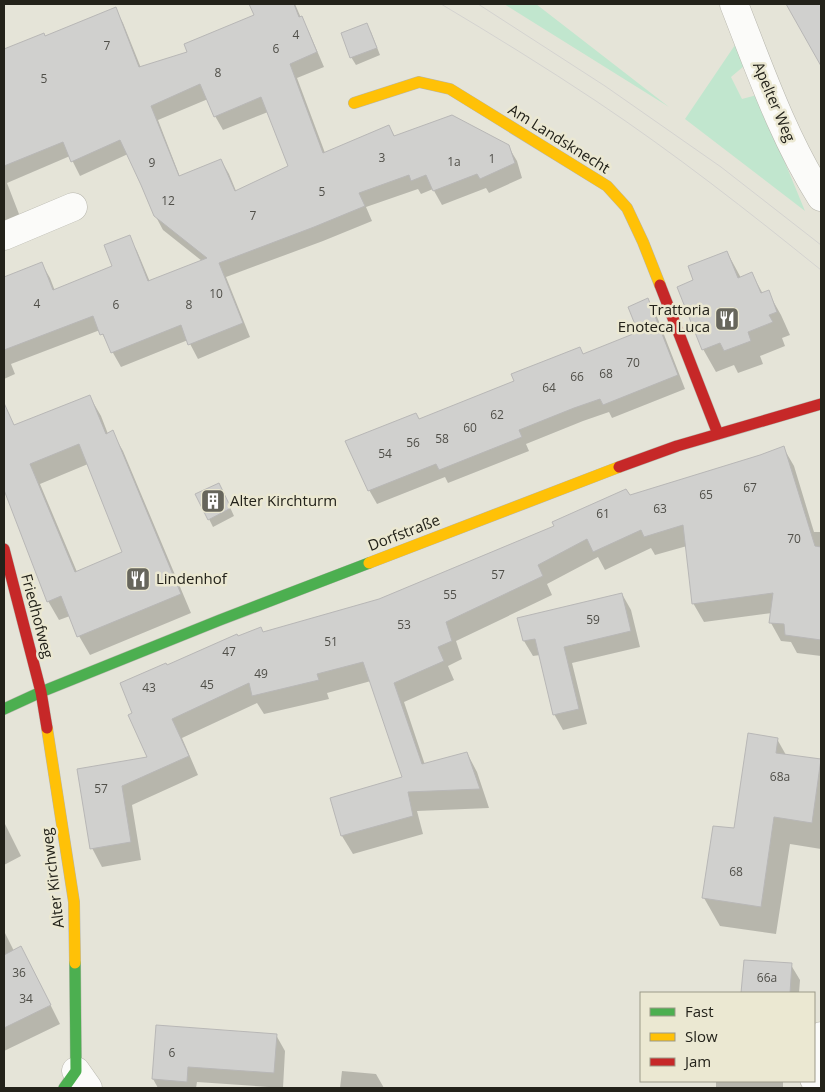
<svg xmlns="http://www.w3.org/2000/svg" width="825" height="1092" viewBox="0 0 825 1092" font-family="'Open Sans',sans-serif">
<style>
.green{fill:#c1e6ce}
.shadow{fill:#0003;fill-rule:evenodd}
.building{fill:#d0d0ce;stroke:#b8b7b6;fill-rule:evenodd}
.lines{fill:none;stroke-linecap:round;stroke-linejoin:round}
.street-casing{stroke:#b7b6ad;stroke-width:29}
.fast-casing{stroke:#b7b6ad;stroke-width:12}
.slow-casing{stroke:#b7b6ad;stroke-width:12}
.jam-casing{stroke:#b7b6ad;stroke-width:12}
.street{stroke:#fbfbf9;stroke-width:28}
.fast{stroke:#4caf50;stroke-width:11}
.slow{stroke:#ffc107;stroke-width:11}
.jam{stroke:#c62828;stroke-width:11}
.tram{stroke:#d4d3d0;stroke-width:1}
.labels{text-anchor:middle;stroke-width:5;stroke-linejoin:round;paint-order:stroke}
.number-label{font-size:12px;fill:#504f49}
.street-label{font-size:15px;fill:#23221a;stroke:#ebe8d2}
.poi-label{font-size:15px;fill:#23221a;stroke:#ebe8d2;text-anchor:start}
</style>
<rect width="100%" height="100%" fill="#e5e4d8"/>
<!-- green -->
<path class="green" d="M504 4H536L669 107Z
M735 45 744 66 731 77 742 99 757 95 805 211 685 119Z"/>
<!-- shadow -->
<path class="shadow" d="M250 4H295L301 18 309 32 324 67 297 78 325 153 389 126 395 137 508 146 517 161 522 178 489 193 486 188 442 205 433 189 421 194 418 189 366 207 372 221 323 241 226 277 250 337 198 359 188 340 121 367 100 330 11 364 15 374 4 379V283L42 264 50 278 55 291 114 267 129 237 137 251 150 282 202 261 163 230 155 215 128 154 80 176 70 156 7 183 24 227 4 235V95L13 91 45 37 115 8 123 23 141 68 189 52 255 16ZM208 99 215 116 223 130 268 112 290 166 236 191 229 174 221 160 180 177 158 120Z
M788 4H821V64Z
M366 24 371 32 380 55 356 65 351 57Z
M727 252 741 278 752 274 763 294 768 292 781 315 790 335 782 338 785 346 760 356 763 364 738 373 734 365 716 372 703 349 695 281Z
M648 300 656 314 685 389 612 418 609 412 583 421 526 444 529 451 448 483 445 477 377 504 369 490 419 420 639 333Z
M90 397 101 416 108 434 112 432 123 451 191 613 90 655 79 636 70 616 59 620 48 601 4 487V431ZM88 464 123 552 77 572 40 484Z
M783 447 794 466 814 532H821V656L797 653 791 642 781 641 771 623 772 613 704 622 693 603 687 546 655 555 651 548 605 570 598 557 547 584 552 595 456 641 462 659 448 666 454 680 404 702 425 765 467 753 477 772 489 808 417 811 423 834 353 854 342 836 332 799 404 778 371 681 327 693 329 699 264 714 257 703 182 738 198 775 132 805 141 860 102 867 92 848 79 770 148 758 134 713 167 667 237 637 264 633 379 601 630 496 761 456Z
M223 492 234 516 213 527 209 519Z
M622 594 631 610 640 647 572 663 587 724 563 730 554 714 540 655 533 656 524 641Z
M777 739 786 755 821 761V849L790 844 776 934 720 926 704 898Z
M4 822 21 856 4 865Z
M4 931 14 951 21 948 31 966 60 1024 4 1051Z
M745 962 791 965 800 980 799 993H743Z
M276 1035 285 1051 283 1088 197 1082 196 1088H158L153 1079Z
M342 1071 376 1074 384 1088H340Z
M716 1081H783V1088H716Z"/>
<!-- building -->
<path class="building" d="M249 4H294L299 17 302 16 317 52 290 64 323 153 389 125 394 136 452 115 509 145 515 163 480 179 477 174 433 191 426 175 411 181 409 175 359 193 365 206 314 227 219 263 243 323 188 345 181 325 111 353 103 334 100 335 93 316 4 350V277L42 262 53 290 112 266 104 245 130 235 148 281 207 258 154 216 141 185 120 140 71 162 63 142 4 166V49L44 33 45 36 116 7 139 67 187 52 184 44 254 15ZM200 84 214 117 261 97 288 166 235 191 221 159 179 176 151 106Z
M786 4H821V66Z
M367 23 377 48 350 58 341 33Z
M727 251 738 278 752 272 761 293 769 290 777 312 769 315 773 322 748 332 751 341 724 351 720 343 702 350 677 287 693 280 688 266Z
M648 298 678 375 603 405 600 399 574 408 519 430 522 437 439 470 436 464 368 491 345 441 416 413 419 419 514 381 511 374 580 347 583 354 638 332 628 307Z
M90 395 106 434 113 430 181 594 77 637 61 596 47 602 4 490V403L14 425ZM79 444 122 552 75 572 30 464Z
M784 446 815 546 821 547V640L785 635 784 624 769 623 773 593 692 604 683 525 644 537 641 530 593 552 587 539 538 565 543 576 446 622 452 641 438 647 444 661 394 683 422 764 467 752 480 789 408 792 413 816 341 836 330 798 402 777 363 662 317 674 319 680 252 696 249 683 172 719 189 756 122 786 131 842 90 849 77 769 147 757 128 715 132 713 120 683 166 663 167 665 237 634 238 636 261 627 263 632 379 599 554 526 552 522 626 489 630 495 760 455Z
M219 483 231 508 208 520 195 494Z
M622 593 631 631 564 647 579 709 553 715 535 639 523 641 517 618Z
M748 733 778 738 776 753 821 759 812 823 774 817 761 907 702 898 713 826 734 828Z
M21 946 51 1005 4 1028V955Z
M744 960 792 963 790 993H741Z
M156 1025 277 1034 274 1073 188 1067 187 1082 152 1079Z"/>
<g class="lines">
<defs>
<path id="street" d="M734 4C760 70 783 137 821 197
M4 236 73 207
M76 1071 88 1088
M814 1079 821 1036"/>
<path id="fast" d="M4 709 41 692 220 620 369 563
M64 1088 76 1071 75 963"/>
<path id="slow" d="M354 103 419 82 450 89 607 186 627 208 643 242 660 285
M369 563 619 467
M47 728 74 902 75 963"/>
<path id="jam" d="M660 285 718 434
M619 467 677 446 821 404
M4 549 41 692 47 728"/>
</defs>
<!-- street casing -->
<use href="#street" class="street-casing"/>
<!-- fast casing -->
<use href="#fast" class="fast-casing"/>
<!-- slow casing -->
<use href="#slow" class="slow-casing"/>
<!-- jam casing -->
<use href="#jam" class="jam-casing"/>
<!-- street -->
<use href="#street" class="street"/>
<!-- fast -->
<use href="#fast" class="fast"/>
<!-- slow -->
<use href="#slow" class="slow"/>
<!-- jam -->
<use href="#jam" class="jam"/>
<!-- tram -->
<path class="tram" d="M441 4C493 35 545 67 596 101 674 153 748 211 821 270
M478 4 605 86 721 167 821 245"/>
</g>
<!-- icons -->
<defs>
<symbol id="restaurant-square" viewBox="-11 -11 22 22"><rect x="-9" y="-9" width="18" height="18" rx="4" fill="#67665c" stroke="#ebe8d2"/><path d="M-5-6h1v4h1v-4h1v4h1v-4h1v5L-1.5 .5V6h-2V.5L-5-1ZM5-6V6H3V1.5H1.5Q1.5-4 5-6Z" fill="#fff"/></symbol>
<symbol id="building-square" viewBox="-11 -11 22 22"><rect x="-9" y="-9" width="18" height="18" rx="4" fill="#67665c" stroke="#ebe8d2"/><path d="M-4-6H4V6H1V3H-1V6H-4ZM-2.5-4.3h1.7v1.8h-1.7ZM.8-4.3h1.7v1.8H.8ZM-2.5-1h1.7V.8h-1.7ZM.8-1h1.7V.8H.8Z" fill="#fff"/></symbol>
</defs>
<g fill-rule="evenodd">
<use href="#restaurant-square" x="713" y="305" width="28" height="28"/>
<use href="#building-square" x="199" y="487" width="28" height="28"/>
<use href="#restaurant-square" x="124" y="565" width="28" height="28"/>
</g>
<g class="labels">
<!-- number labels -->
<g class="number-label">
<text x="296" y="39">4</text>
<text x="107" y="50">7</text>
<text x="276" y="53">6</text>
<text x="218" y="77">8</text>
<text x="44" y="83">5</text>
<text x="382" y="162">3</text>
<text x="492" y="163">1</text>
<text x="454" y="166">1a</text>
<text x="152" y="167">9</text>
<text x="322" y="196">5</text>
<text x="168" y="205">12</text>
<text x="253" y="220">7</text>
<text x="216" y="298">10</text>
<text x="37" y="308">4</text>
<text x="116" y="309">6</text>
<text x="189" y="309">8</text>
<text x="633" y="367">70</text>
<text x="606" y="378">68</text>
<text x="577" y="381">66</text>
<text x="549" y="392">64</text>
<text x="497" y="419">62</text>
<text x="470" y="432">60</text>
<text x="442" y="443">58</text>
<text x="413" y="447">56</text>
<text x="385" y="458">54</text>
<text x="750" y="492">67</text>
<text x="706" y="499">65</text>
<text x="660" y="513">63</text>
<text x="603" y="518">61</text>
<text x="794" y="543">70</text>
<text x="498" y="579">57</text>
<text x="450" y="599">55</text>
<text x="593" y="624">59</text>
<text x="404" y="629">53</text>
<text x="331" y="646">51</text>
<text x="229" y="656">47</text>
<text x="261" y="678">49</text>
<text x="207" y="689">45</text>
<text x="149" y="692">43</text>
<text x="780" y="781">68a</text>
<text x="101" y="793">57</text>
<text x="736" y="876">68</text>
<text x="19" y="977">36</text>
<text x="767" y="982">66a</text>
<text x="26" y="1003">34</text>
<text x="172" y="1057">6</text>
</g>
<!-- street labels -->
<g class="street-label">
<text transform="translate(774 102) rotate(67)" y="5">Apelter Weg</text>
<text transform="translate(559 139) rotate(32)" y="5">Am Landsknecht</text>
<text transform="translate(404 533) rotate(-21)" y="5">Dorfstraße</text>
<text transform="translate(37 616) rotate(75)" y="5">Friedhofweg</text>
<text transform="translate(53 878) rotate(-97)" y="5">Alter Kirchweg</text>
</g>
<!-- poi labels -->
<g class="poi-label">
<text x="710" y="315" text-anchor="end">Trattoria<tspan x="710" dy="17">Enoteca Luca</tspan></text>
<text x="230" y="506">Alter Kirchturm</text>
<text x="156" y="584">Lindenhof</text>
</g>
</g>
<!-- border -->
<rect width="825" height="1092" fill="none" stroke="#23221a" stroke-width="10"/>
<!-- legend -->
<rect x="640" y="992" width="175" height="90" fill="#ebe8d2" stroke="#9b9988"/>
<rect x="650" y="1008" width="25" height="8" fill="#4caf50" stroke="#9b9988"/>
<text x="685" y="1017" font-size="15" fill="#23221a">Fast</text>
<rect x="650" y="1033" width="25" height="8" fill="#ffc107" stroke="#9b9988"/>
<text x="685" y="1042" font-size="15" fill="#23221a">Slow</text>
<rect x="650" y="1058" width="25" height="8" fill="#c62828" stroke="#9b9988"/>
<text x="685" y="1067" font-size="15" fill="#23221a">Jam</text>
</svg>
